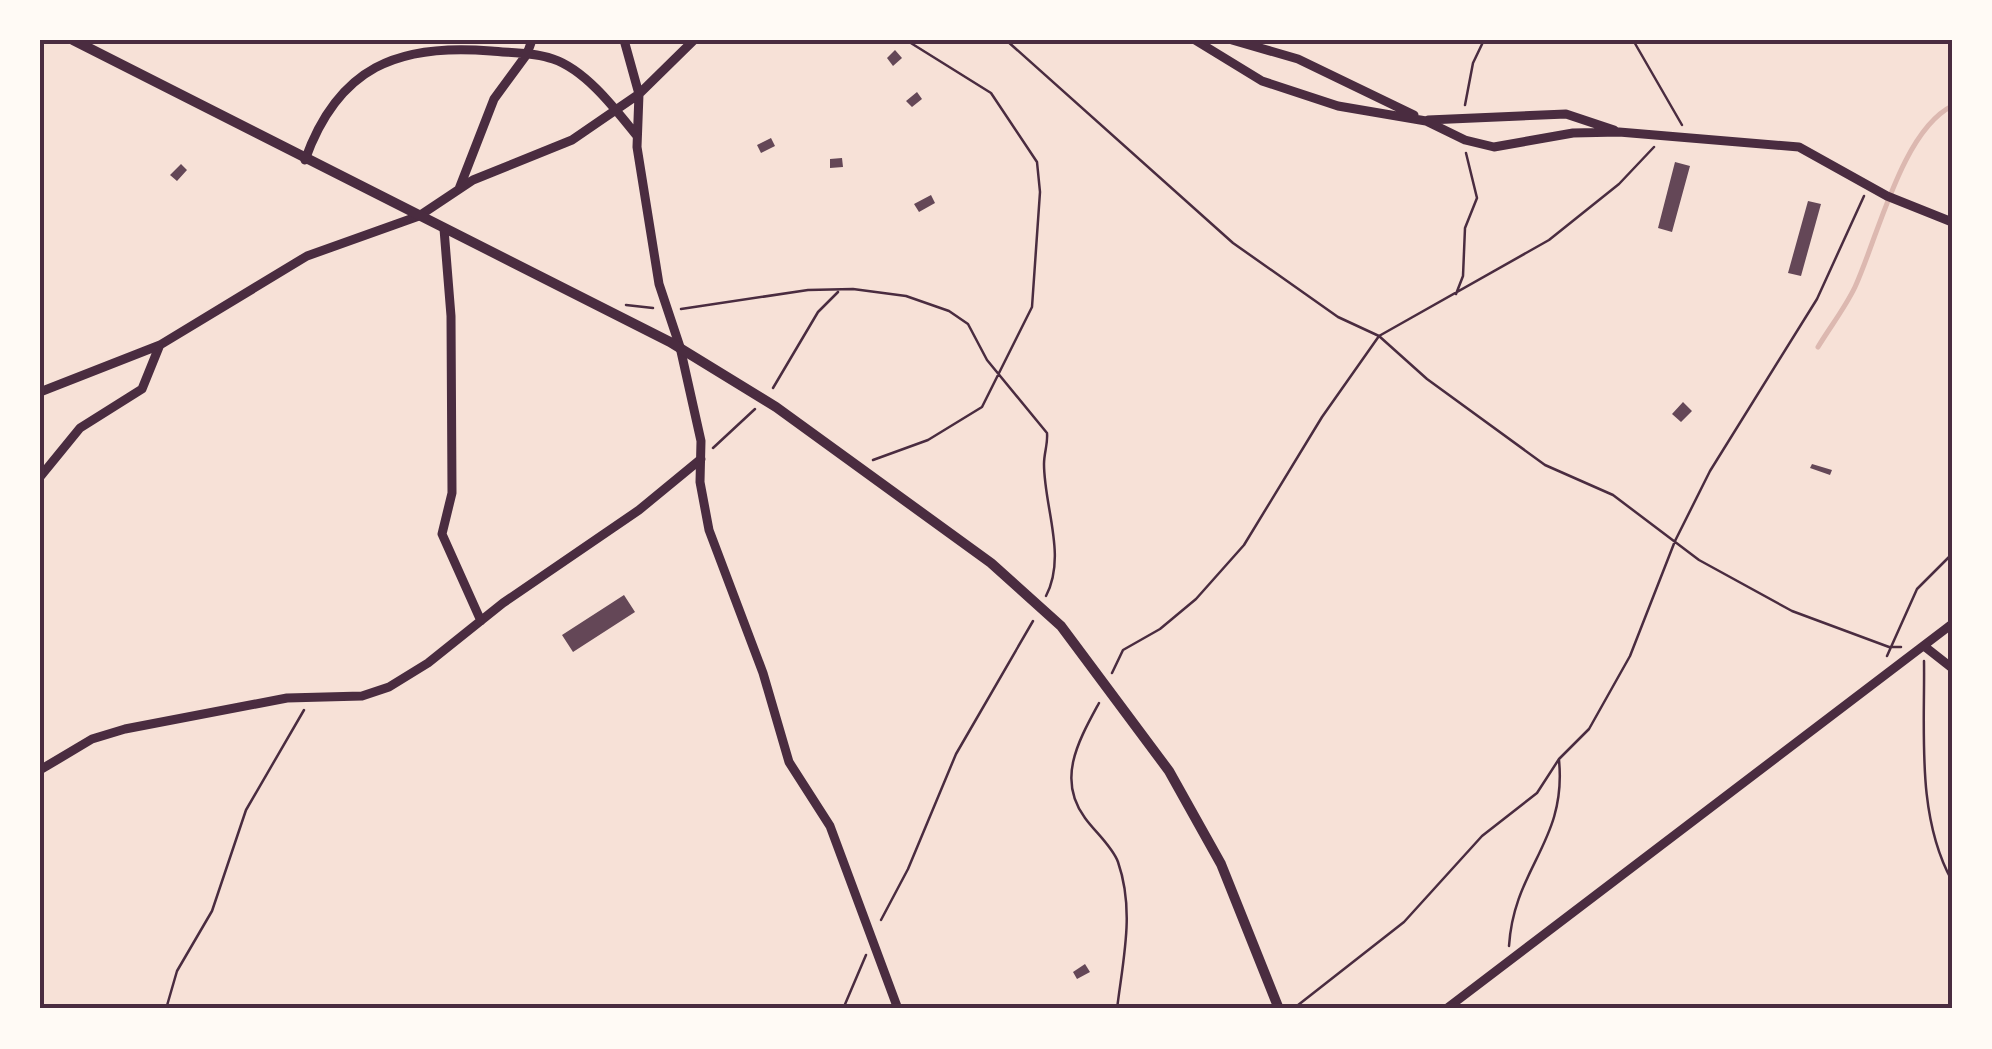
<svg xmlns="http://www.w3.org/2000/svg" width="1992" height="1049" viewBox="0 0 1992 1049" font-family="'Noto Sans',sans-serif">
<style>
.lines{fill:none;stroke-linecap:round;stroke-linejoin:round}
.stream{stroke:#dcb8b0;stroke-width:5}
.building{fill:#644757}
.path{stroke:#4a2c40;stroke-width:2.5}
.minor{stroke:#4a2c40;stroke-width:9}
.tertiary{stroke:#4a2c40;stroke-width:10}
.neatline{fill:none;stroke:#4a2c40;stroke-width:4}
</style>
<rect width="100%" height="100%" fill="#f7e1d7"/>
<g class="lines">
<!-- stream -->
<path class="stream" d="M1952 128V135
M1818 347C1830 327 1845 308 1855 287 1878 237 1902 131 1952 106"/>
</g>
<!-- building -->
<path class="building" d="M895 50 902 58 893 66 887 58Z
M917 92 922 99 912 107 906 101Z
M771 138 775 146 761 153 757 145Z
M842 158 843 167 830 168V159Z
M1675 162 1690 166 1672 232 1658 228Z
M181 164 187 170 177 181 170 175Z
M931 195 935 203 919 212 914 204Z
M1808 201 1821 204 1801 276 1788 273Z
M1683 402 1692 411 1681 422 1672 414Z
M1812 464 1832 470 1830 475 1810 468Z
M624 595 635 612 573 652 562 635Z
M1085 964 1090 972 1077 979 1073 972Z"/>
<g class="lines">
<!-- path -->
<path class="path" d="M1006 40 1233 243 1338 317 1379 336 1427 379 1545 465 1613 495 1699 560 1792 611 1889 647H1901
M1633 40 1682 125
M1465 105 1473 63 1484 40
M1456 294 1463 276 1465 228 1477 198 1466 153
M626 305 653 308
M681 309 808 290 853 289 906 296 949 311 968 324 987 360 1047 433C1048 444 1044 453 1044 464 1044 507 1067 556 1046 596
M773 388 818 312 838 292
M713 448 755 409
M873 460 928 440 982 407 1032 307 1040 192 1037 162 991 93 906 40
M1887 656 1917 589 1952 554
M1924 661C1925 732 1916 816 1952 881
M1112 673 1123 650 1160 629 1196 599 1244 545 1322 417 1379 336 1549 240 1619 184 1654 147
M1099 703C1079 740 1056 779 1085 818 1095 832 1112 846 1118 862 1135 911 1123 959 1117 1009
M881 920 908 869 956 754 1033 621
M1509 946C1514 867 1567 842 1559 760
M166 1009 177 971 212 911 246 810 304 710
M843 1009 866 955
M1293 1009 1404 922 1482 836 1537 793 1559 759 1589 729 1630 656 1675 541 1710 471 1817 299 1864 196"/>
<!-- minor -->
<path class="minor" d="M624 40 639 94 637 147 659 284 680 347 701 441 700 482 709 530 763 673 789 762 830 826 898 1009
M1195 40 1262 81 1338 106 1426 121 1465 140 1494 147 1573 133 1619 132 1799 147 1887 196 1952 222
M1232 40 1298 59 1414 115
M1428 120 1566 114 1614 130
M305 160C338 67 398 43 491 51 511 53 533 52 553 59 586 70 616 110 637 136
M459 189 494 99 527 54 532 40
M444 229 451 316 452 493 442 534 481 621
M40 392 160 345 307 256 419 216 473 180 572 140 639 94 694 40
M40 477 80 428 142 389 159 347
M1924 646 1952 668
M40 770 92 739 125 729 287 698 362 696 389 687 428 663 503 603 639 510 701 459
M1446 1009 1952 624"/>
<!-- tertiary -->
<path class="tertiary" d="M73 40 670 342 776 407 991 563 1061 626 1169 771 1221 864 1279 1009"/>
</g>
<!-- border -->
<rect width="1992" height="1049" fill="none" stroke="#fffaf5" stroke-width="85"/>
<rect x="42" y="42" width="1908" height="964" class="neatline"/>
</svg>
